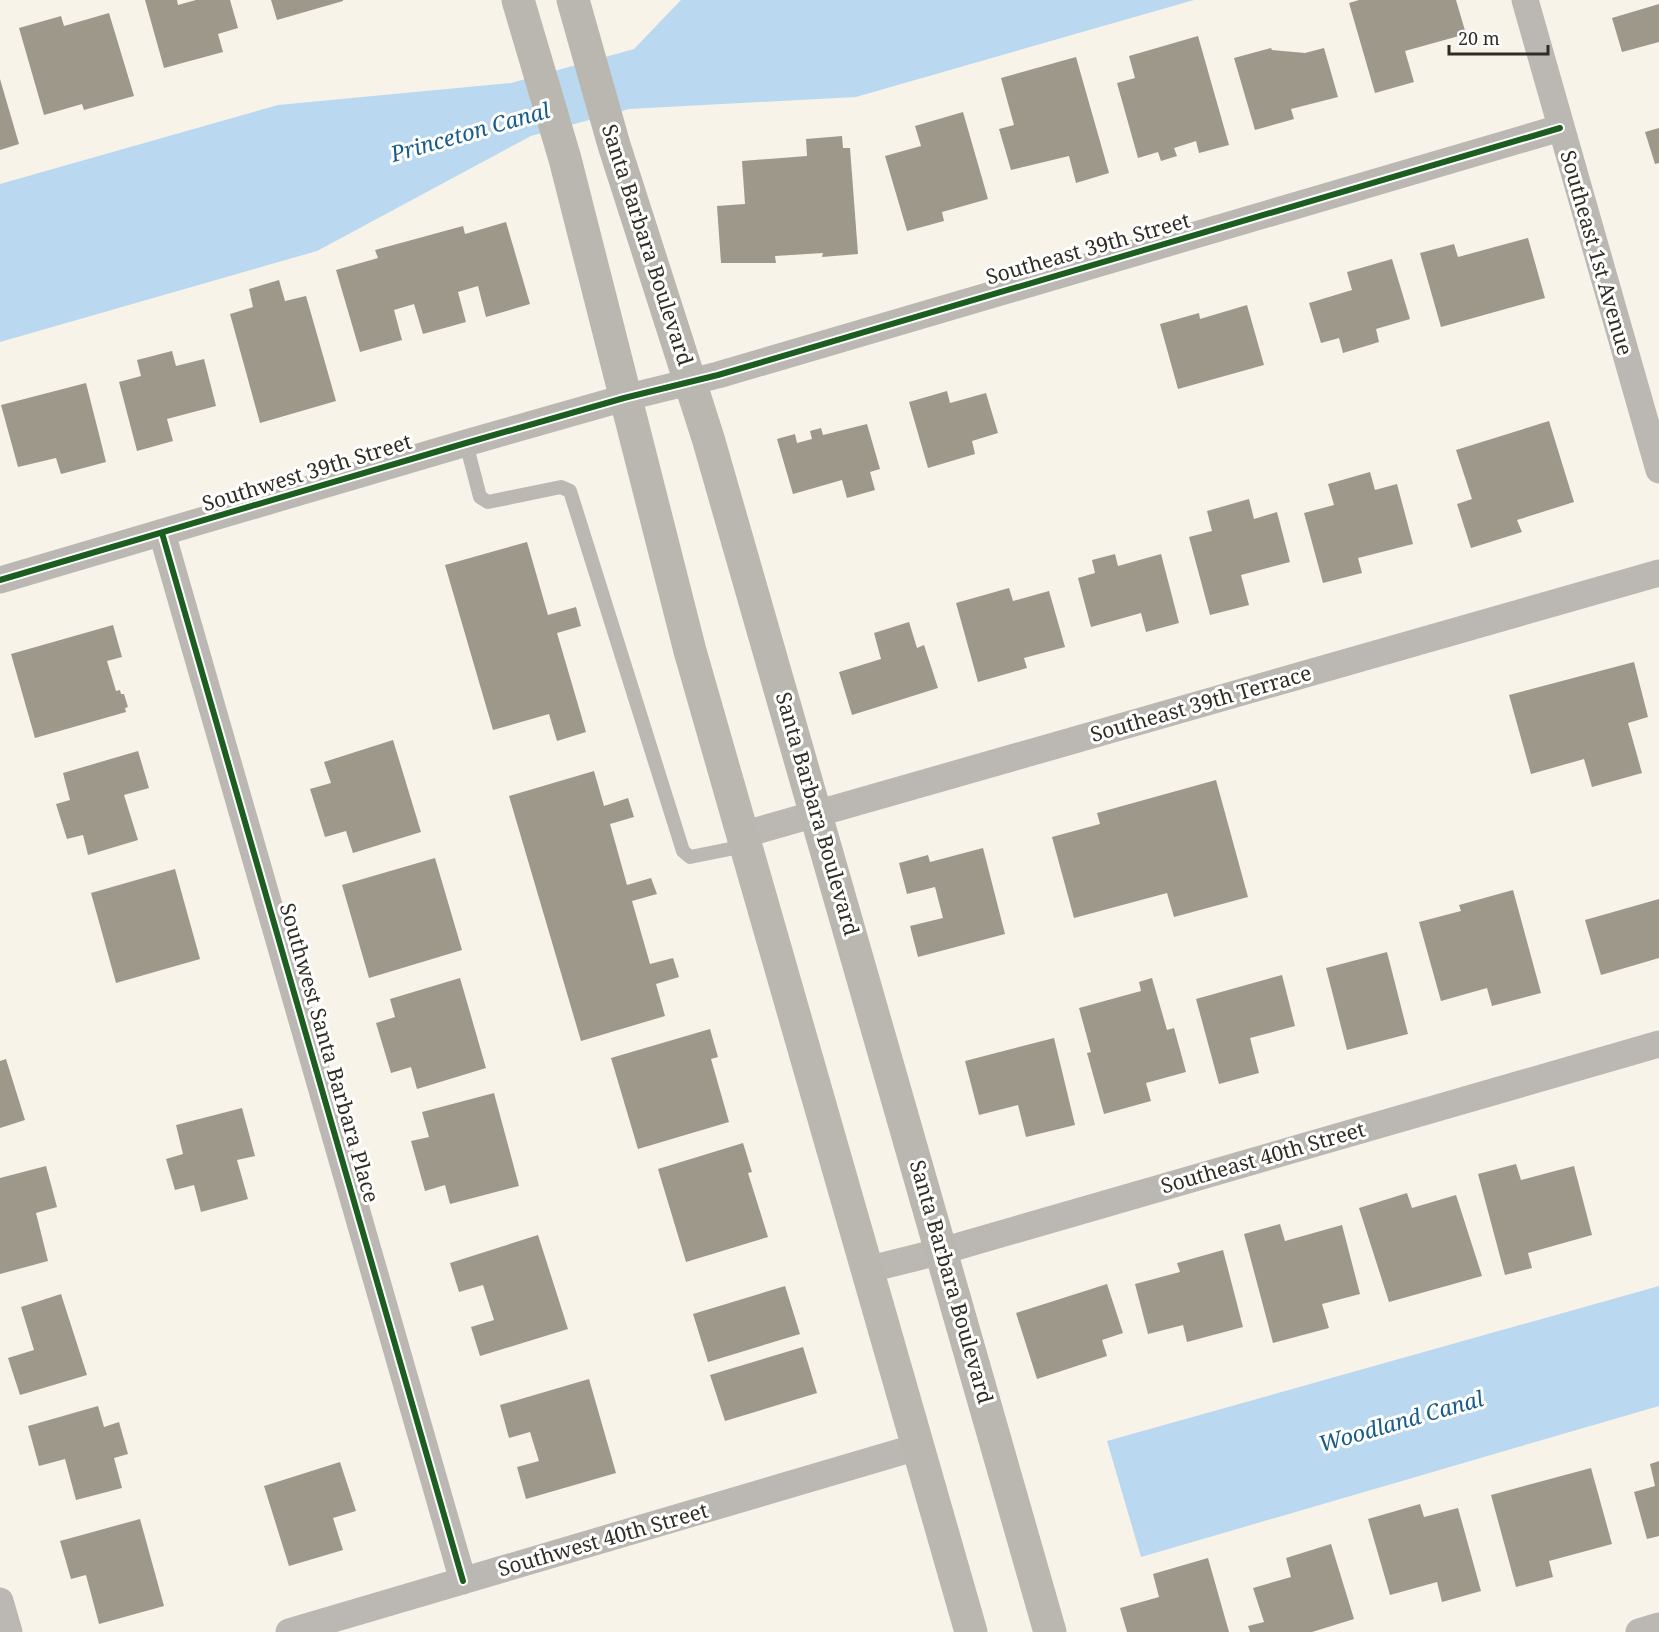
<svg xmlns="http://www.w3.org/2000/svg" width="1659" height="1632" viewBox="0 0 1659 1632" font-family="'Noto Serif',serif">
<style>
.water{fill:#bad8ef}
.building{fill:#9d988a}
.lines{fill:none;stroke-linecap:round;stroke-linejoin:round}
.service{stroke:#bbb8b3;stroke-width:14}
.minor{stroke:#bbb8b3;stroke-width:27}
.secondary{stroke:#bab7b1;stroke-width:33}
.cycleway-casing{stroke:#fff;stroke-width:10}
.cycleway{stroke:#1b5e20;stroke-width:6}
.labels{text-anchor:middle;stroke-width:6;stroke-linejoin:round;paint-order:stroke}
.street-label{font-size:21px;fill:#302d24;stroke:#fff}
.water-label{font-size:22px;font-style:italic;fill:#185d8a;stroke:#fff}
</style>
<rect width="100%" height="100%" fill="#f7f3e9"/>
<!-- water -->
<path class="water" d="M681 0H1194L856 97 629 109 531 136 317 251 0 342V184L278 105 511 83 634 49Z
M1659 1286V1406L1141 1557 1107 1441Z"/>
<!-- building -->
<path class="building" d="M145 0H177L178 5 196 0H230L238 28 218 34 223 52 164 68Z
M271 0H343V1L277 20Z
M1359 0H1456L1466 34 1405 51 1414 82 1375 93 1349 3Z
M1659 4V42L1622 52 1612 18Z
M109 13 134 96 84 110 82 104 44 115 19 28 61 16 64 26Z
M1198 36 1229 145 1199 153 1196 141 1174 148 1177 156 1161 161 1158 152 1138 158 1117 83 1135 78 1129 56Z
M1271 48 1272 50 1305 53 1324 48 1338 97 1291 109 1294 119 1255 130 1234 58Z
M1076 57 1109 173 1076 183 1069 156 1011 170 999 129 1014 125 1001 78Z
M0 79 19 144 0 150Z
M963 112 988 199 942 212 944 221 907 231 885 156 921 146 915 126Z
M1659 128V163L1655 164 1645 132Z
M842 136 843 148H850L858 254 822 257 823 253 775 256 776 263H721L717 206 745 204 742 161 807 156 806 139Z
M506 222 530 304 486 317 478 286 458 292 466 322 423 334 414 304 394 310 402 340 360 352 336 270 378 258 375 250 463 226 465 234Z
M1528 238 1545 298 1441 327 1420 253 1454 244 1458 257Z
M1392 259 1410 319 1376 329 1379 342 1343 353 1339 338 1321 343 1309 303 1352 290 1347 272Z
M279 280 285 301 306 296 336 401 260 423 230 314 253 307 249 289Z
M1247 305 1264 365 1178 389 1160 324 1199 313 1200 319Z
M172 351 176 366 204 359 216 406 167 419 173 441 137 451 119 382 141 376 137 360Z
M86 383 106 462 61 474 56 458 18 467 1 405Z
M947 391 950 403 986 393 998 433 972 441 975 454 928 468 909 402Z
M1549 421 1574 502 1517 520 1522 532 1471 548 1457 504 1472 499 1456 450Z
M867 424 880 469 870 472 875 490 847 498 842 480 793 494 777 439 795 434 797 443 812 439 810 431 821 428 823 435Z
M1370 472 1375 490 1397 484 1413 544 1358 558 1362 573 1323 583 1304 513 1334 505 1328 484Z
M1249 499 1254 519 1277 512 1290 562 1241 575 1249 605 1210 615 1189 537 1212 531 1207 511Z
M527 542 548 615 576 607 581 626 557 633 586 732 557 741 549 714 493 730 445 565Z
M1115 554 1118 566 1161 554 1179 623 1146 632 1141 613 1091 627 1078 578 1095 573 1092 560Z
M1009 588 1013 601 1049 591 1065 647 1024 658 1027 668 978 682 956 603Z
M909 622 917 648 924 645 938 688 852 715 839 672 881 659 874 633Z
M113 625 122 657 107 661 116 691 120 690 121 694H124L128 707 125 708 126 712 35 738 11 654Z
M1634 662 1648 717 1628 723 1642 773 1592 787 1584 759 1531 774 1509 695Z
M393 740 421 832 353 853 346 831 325 837 310 789 331 783 324 762Z
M138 751 149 788 124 795 138 840 88 855 83 835 67 839 56 804 70 800 63 773Z
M594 771 604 806 628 798 634 817 610 824 627 885 651 878 657 894 632 901 650 964 673 958 679 977 656 984 665 1016 581 1041 509 796Z
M1216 780 1248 897 1174 917 1167 893 1074 918 1052 837 1100 824 1097 813Z
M983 848 1005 934 918 957 910 926 943 918 935 887 907 894 899 863 928 855 930 862Z
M435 858 462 950 369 978 342 885Z
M175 869 200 959 116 983 91 893Z
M1513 890 1541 993 1492 1006 1487 988 1441 1001 1419 922 1461 911 1459 905Z
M1659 899V958L1601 975 1585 920Z
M1387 952 1408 1034 1347 1050 1326 968Z
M1282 975 1295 1026 1250 1038 1259 1073 1219 1084 1196 999Z
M460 978 486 1068 417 1089 411 1067 391 1073 376 1023 395 1017 390 999Z
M1152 978 1167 1030 1174 1028 1186 1072 1146 1083 1151 1101 1104 1114 1087 1053 1091 1052 1079 1008 1141 991 1139 982Z
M710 1029 718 1057 711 1059 729 1122 638 1149 611 1058Z
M1054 1038 1075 1125 1026 1137 1018 1105 979 1115 965 1061Z
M6 1059 25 1120 0 1128V1061Z
M494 1093 519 1186 450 1204 445 1185 425 1191 411 1141 429 1137 422 1112Z
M242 1108 255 1156 237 1160 248 1199 201 1212 194 1185 175 1190 166 1159 183 1154 176 1125Z
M743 1143 752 1172 748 1173 768 1237 686 1262 658 1169Z
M1516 1164 1521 1180 1574 1166 1592 1235 1528 1253 1532 1268 1505 1275 1478 1174Z
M46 1166 57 1207 36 1213 48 1261 0 1274V1178Z
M1407 1193 1412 1208 1456 1195 1482 1276 1389 1302 1359 1208Z
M1280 1224 1285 1241 1342 1225 1360 1294 1322 1304 1329 1328 1273 1343 1244 1234Z
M538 1235 568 1329 480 1356 471 1327 494 1320 483 1285 459 1292 450 1263Z
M1223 1250 1243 1327 1187 1342 1183 1325 1148 1334 1135 1284 1180 1272 1177 1263Z
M1107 1284 1123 1333 1102 1340 1107 1356 1037 1379 1016 1313Z
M785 1286 800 1334 708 1362 693 1314Z
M61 1294 87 1375 20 1395 8 1358 34 1350 21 1307Z
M803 1347 817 1393 725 1421 710 1375Z
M589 1379 616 1473 526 1499 517 1467 539 1461 530 1432 509 1438 500 1405Z
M98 1406 104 1427 119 1422 128 1454 114 1458 122 1488 76 1500 65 1459 39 1466 28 1426Z
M1659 1461V1536L1647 1539 1634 1492 1655 1486 1650 1464Z
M340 1462 356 1511 333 1518 343 1550 289 1566 264 1486Z
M1591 1468 1612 1544 1549 1561 1553 1577 1516 1587 1491 1495Z
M1420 1504 1424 1517 1458 1508 1481 1591 1442 1602 1437 1582 1390 1595 1368 1519Z
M140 1519 164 1606 99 1624 86 1575 71 1579 60 1541Z
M1331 1544 1354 1619 1312 1632H1250L1248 1626 1264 1622 1253 1588 1291 1577 1286 1558Z
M1208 1558 1229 1632H1127L1120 1608 1159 1597 1153 1574Z"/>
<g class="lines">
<!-- service -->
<path class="service" d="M466 443 480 497 488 502 561 487 570 491 683 851 690 857 745 846"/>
<!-- minor -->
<path class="minor" d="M1525 0 1659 470
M162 533 463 1581
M0 580 466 443 624 398 718 375 1560 128
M742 835 1659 573
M866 1270 942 1251 1659 1044
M0 1601 9 1632
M289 1632 917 1447
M1639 1632 1659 1626"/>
<!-- secondary -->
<path class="secondary" d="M518 0 565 159 690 651 971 1632
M573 0 614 145 708 438 1050 1632"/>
<defs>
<path id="cycleway" d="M162 533 463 1581
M0 580 466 443 624 398 718 375 1560 128"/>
</defs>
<!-- cycleway casing -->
<use href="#cycleway" class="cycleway-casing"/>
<!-- cycleway -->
<use href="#cycleway" class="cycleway"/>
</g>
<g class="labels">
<!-- street labels -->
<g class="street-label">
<text transform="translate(647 245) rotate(72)" y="7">Santa Barbara Boulevard</text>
<text transform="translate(1088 249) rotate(-16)" y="7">Southeast 39th Street</text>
<text transform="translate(1596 253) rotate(74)" y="7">Southeast 1st Avenue</text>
<text transform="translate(307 473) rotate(-17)" y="7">Southwest 39th Street</text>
<text transform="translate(1201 704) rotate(-16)" y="7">Southeast 39th Terrace</text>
<text transform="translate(817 814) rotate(74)" y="7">Santa Barbara Boulevard</text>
<text transform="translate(329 1053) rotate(74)" y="7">Southwest Santa Barbara Place</text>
<text transform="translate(1263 1158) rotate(-16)" y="7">Southeast 40th Street</text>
<text transform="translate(951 1282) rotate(74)" y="7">Santa Barbara Boulevard</text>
<text transform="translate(603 1540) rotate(-16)" y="7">Southwest 40th Street</text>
</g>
<!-- water labels -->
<g class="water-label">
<text transform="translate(470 132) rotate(-16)" y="8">Princeton Canal</text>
<text transform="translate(1401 1421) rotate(-16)" y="8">Woodland Canal</text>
</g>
</g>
<!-- scale -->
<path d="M1449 45v9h99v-9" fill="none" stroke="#302d24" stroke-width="3"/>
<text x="1458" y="45" font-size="18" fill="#302d24" stroke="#ffffff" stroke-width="4.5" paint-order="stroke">20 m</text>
</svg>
